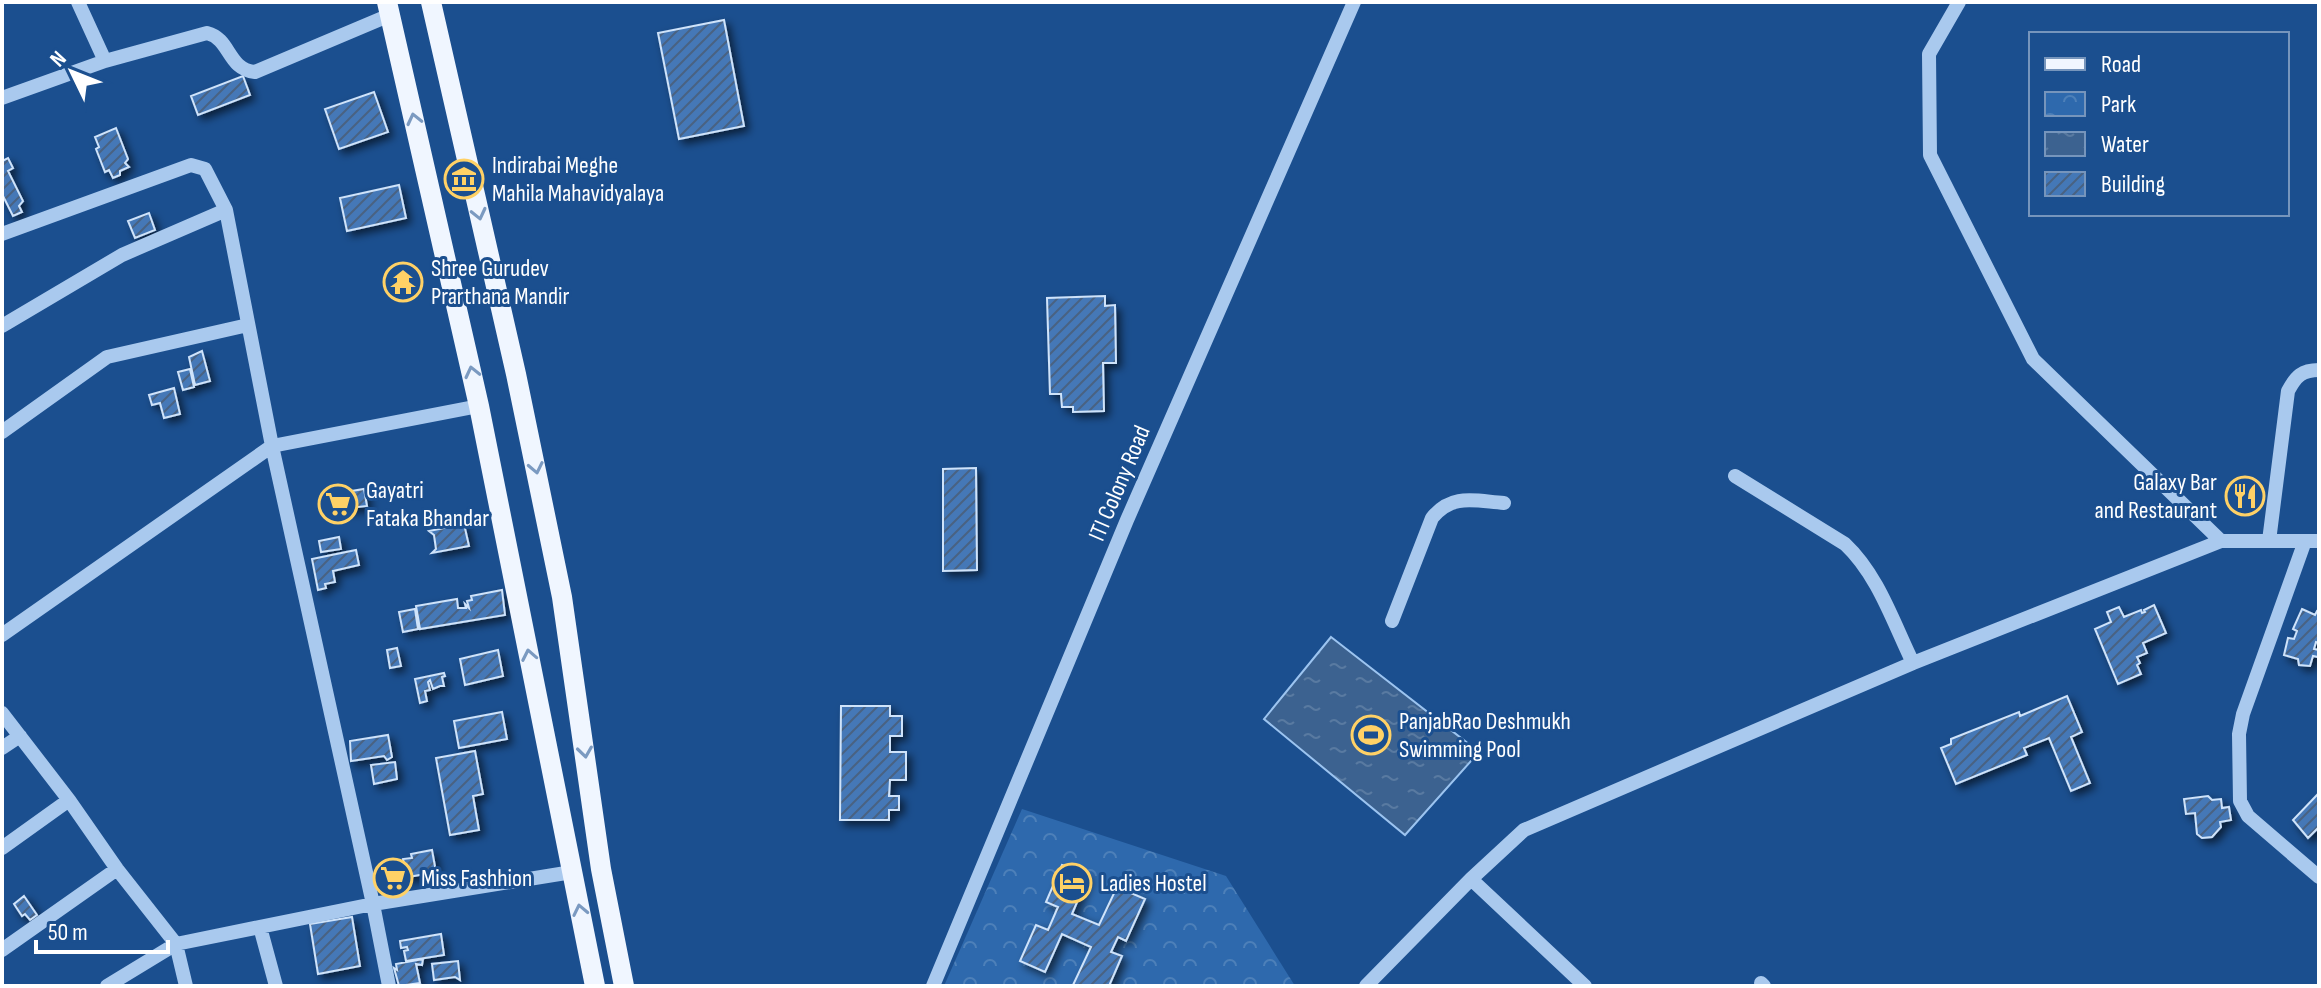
<svg xmlns="http://www.w3.org/2000/svg" width="2321" height="988" viewBox="0 0 2321 988" font-family="'Sofia Sans Condensed',sans-serif">
<style>
.park{fill:url(#park-crowns)}
.water{fill:url(#water-ripples);stroke:#9cc4f0;stroke-width:2}
.building{fill:url(#building-hatch);stroke:#cfe3fa;stroke-width:2;filter:url(#shadow)}
.lines{fill:none;stroke-linecap:round;stroke-linejoin:round}
.minor{stroke:#a9c9ee;stroke-width:14}
.major{stroke:#f0f6ff;stroke-width:20}
.oneway{stroke:#7b9ac1}
.labels{text-anchor:middle;stroke-width:6;stroke-linejoin:round;paint-order:stroke}
.poi-label{font-size:24px;fill:#fff;stroke:#1b4f8f;text-anchor:start}
.street-label{font-size:24px;fill:#fff;stroke:#1b4f8f}
</style>
<defs>
<pattern id="park-crowns" width="20" height="18" patternUnits="userSpaceOnUse" patternTransform="scale(2)"><rect width="20" height="18" fill="#2e69ad"/><path d="M2 6a3 3 0 1 1 6 0M12 15a3 3 0 1 1 6 0" fill="none" stroke="#4d80b9"/></pattern>
<pattern id="water-ripples" width="26" height="14" patternUnits="userSpaceOnUse" patternTransform="scale(2)"><rect width="26" height="14" fill="#3c6290"/><path d="M2 4q2-2 4 0t4 0M15 11q2-2 4 0t4 0" fill="none" stroke="#597aa1"/></pattern>
<pattern id="building-hatch" width="6" height="6" patternUnits="userSpaceOnUse" patternTransform="scale(2)"><rect width="6" height="6" fill="#4478b7"/><path d="M-1 1l2-2M0 6l6-6M5 7l2-2" fill="none" stroke="#486282"/></pattern>
<filter id="shadow"><feDropShadow dx="4.5" dy="4.5" stdDeviation="4" flood-color="#0009"/></filter>
</defs>
<rect width="100%" height="100%" fill="#1b4f8f"/>
<!-- park -->
<path class="park" d="M1022 809 1226 876 1295 986H944Z"/>
<!-- water -->
<path class="water" d="M1331 637 1479 752 1405 835 1264 719Z"/>
<!-- building -->
<path class="building" d="M724 20 744 126 679 139 658 33Z
M243 76 250 95 198 115 191 96Z
M374 92 388 132 339 149 325 109Z
M116 128 128 159 125 163 129 167 120 171V175L113 178 109 170 105 172 96 149 99 147 95 137Z
M8 158 13 168 8 171 23 201 19 206 22 212 13 216 2 194V161Z
M399 185 406 218 347 231 340 198Z
M149 213 155 230 135 238 128 221Z
M1105 296V306L1115 305 1116 363H1103L1104 411 1073 412V407H1062L1061 394H1050L1047 298Z
M202 351 210 381 195 385 189 357Z
M190 369 194 387 183 390 178 372Z
M174 388 180 414 164 418 160 403 152 405 149 395Z
M976 468 977 570 943 571V469Z
M364 489 367 506 332 510 329 506 327 495Z
M464 524 469 546 432 553 436 549 434 535 429 531Z
M339 537 341 549 321 552 319 541Z
M356 550 359 565 333 571 335 582 325 584 326 588 318 590 312 559Z
M502 590 505 615 420 629 416 606 457 599 458 608H466L465 604 469 608 467 601 472 600 471 596Z
M2154 605 2166 633 2143 643 2147 653 2137 657 2140 663 2137 665 2141 674 2118 684 2095 629 2111 622 2107 612 2119 607 2124 617 2141 610 2142 613 2145 612 2144 610Z
M415 609 418 629 403 632 399 612Z
M2302 609 2315 615 2317 611 2319 612V643L2316 642 2314 649 2319 650V655L2318 657 2313 656 2310 666 2299 665 2298 659 2284 655 2288 638 2294 639 2297 631 2293 629Z
M397 648 401 666 390 668 387 650Z
M498 650 503 676 465 685 460 659Z
M444 673 445 676 442 677 444 686H440L433 689 430 680 428 682 430 690 425 691 427 701 420 703 415 679Z
M2067 696 2082 732 2071 737 2090 783 2071 791 2049 738 2024 748 2027 755 1956 784 1941 748 1951 744V739L2019 712 2020 716Z
M841 706H890V716H902V736H890V752H906V780H890L889 796H899V810H889V820H840Z
M502 712 507 739 459 748 454 721Z
M388 735 392 757 387 760 384 756 351 761 350 741Z
M475 751 483 794 473 796 479 830 450 835 436 758Z
M395 762 397 779 374 784 371 765Z
M2317 795 2319 797V827L2308 838 2293 820Z
M2208 796 2212 800 2221 799 2222 808 2229 807 2231 820 2220 822 2221 827 2212 837 2202 838 2197 834 2195 813 2186 814 2184 799Z
M432 850 436 872 403 878 401 869 405 868 403 859 412 858 411 854Z
M1062 865 1088 876 1072 914 1099 925 1117 887 1145 899 1126 941 1118 937 1111 952 1122 956 1109 986 1073 985 1091 947 1062 934 1045 972 1020 961 1036 925 1048 930 1058 907 1046 902Z
M24 896 37 915 30 920 25 914 22 916 14 904Z
M352 917 360 966 318 974 310 924Z
M441 934 444 955 406 961 404 951 408 950 407 947 401 948 400 941Z
M423 959 422 965 416 964 420 983 399 986 394 968 397 970 396 964Z
M458 961 460 980 455 977 434 980 432 964Z"/>
<g class="lines">
<!-- minor -->
<path class="minor" d="M78 2 105 61
M1959 2 1929 54 1930 155 2033 359 2221 541
M2 98 105 61 207 33C231 39 227 69 255 72L390 15
M2 234 191 165 205 169 226 210 272 446 373 904 389 986
M2 326 122 255 226 210
M2 432 107 357 248 325
M1735 476 1845 544C1878 575 1893 622 1913 663
M2269 541 2288 391C2296 376 2302 370 2319 370
M2305 541 2243 714 2239 734 2240 801 2248 816 2319 877
M1392 621 1432 518C1452 493 1475 501 1504 503
M2 635 272 446 479 406
M2 713 69 800 117 869 176 944 186 986
M2 748 20 736
M2 848 69 800
M1471 879 1585 986
M260 927 276 986
M2 950 117 869
M1761 983 1764 986
M107 986 176 944 373 904 572 872
M933 986 1127 520 1354 2
M1366 986 1471 879 1524 830 1913 663 2221 541H2319"/>
<!-- major -->
<path class="major" d="M387 2 479 406 595 986
M431 2 516 374 562 597 601 869 624 986"/>
</g>
<!-- one-way arrows -->
<defs><path id="oneway-chevron" d="M-2-3.5L2.5 0L-2 3.5" fill="none" stroke-width="1.6" stroke-linecap="round" stroke-linejoin="round" transform="scale(2)"/></defs>
<g class="oneway">
<use href="#oneway-chevron" transform="translate(414 119) rotate(-103)"/>
<use href="#oneway-chevron" transform="translate(479 214) rotate(77)"/>
<use href="#oneway-chevron" transform="translate(472 372) rotate(-103)"/>
<use href="#oneway-chevron" transform="translate(536 468) rotate(78)"/>
<use href="#oneway-chevron" transform="translate(529 655) rotate(-101)"/>
<use href="#oneway-chevron" transform="translate(585 752) rotate(82)"/>
<use href="#oneway-chevron" transform="translate(580 910) rotate(-102)"/>
</g>
<!-- icons -->
<defs>
<symbol id="museum-ring" viewBox="-11 -11 22 22"><circle r="9.5" fill="#1b4f8f" stroke="#ffd166" stroke-width="1.5"/><path d="M0-6L6-3V-2H-6V-3ZM-5-1h2V3h-2ZM-1-1h2V3h-2ZM3-1h2V3H3ZM-6 4H6V6H-6Z" fill="#ffd166"/></symbol>
<symbol id="temple-ring" viewBox="-11 -11 22 22"><circle r="9.5" fill="#1b4f8f" stroke="#ffd166" stroke-width="1.5"/><path d="M0-6L5-2H3V0L6.5 2.5H4V6H1.5V3h-3V6H-4V2.5H-6.5L-3 0V-2H-5Z" fill="#ffd166"/></symbol>
<symbol id="restaurant-ring" viewBox="-11 -11 22 22"><circle r="9.5" fill="#1b4f8f" stroke="#ffd166" stroke-width="1.5"/><path d="M-5-6h1v4h1v-4h1v4h1v-4h1v5L-1.5 .5V6h-2V.5L-5-1ZM5-6V6H3V1.5H1.5Q1.5-4 5-6Z" fill="#ffd166"/></symbol>
<symbol id="supermarket-ring" viewBox="-11 -11 22 22"><circle r="9.5" fill="#1b4f8f" stroke="#ffd166" stroke-width="1.5"/><path d="M-6-5.5h2.5l.6 2H6L4.5 2H-2.5L-4.4-4H-6ZM-1.5 3.2a1.3 1.3 0 1 0 .1 0ZM3 3.2a1.3 1.3 0 1 0 .1 0Z" fill="#ffd166"/></symbol>
<symbol id="stadium-ring" viewBox="-11 -11 22 22"><circle r="9.5" fill="#1b4f8f" stroke="#ffd166" stroke-width="1.5"/><path d="M0-5a6.5 5 0 1 0 0 10a6.5 5 0 1 0 0-10ZM-3.5-1.8h7v3.6h-7Z" fill="#ffd166"/></symbol>
<symbol id="hotel-ring" viewBox="-11 -11 22 22"><circle r="9.5" fill="#1b4f8f" stroke="#ffd166" stroke-width="1.5"/><path d="M-6-4.5h1.5V1H6V5H4.5V3h-9V5H-6ZM-4 0a1.8 1.8 0 1 1 3.6 0ZM.5 0V-2.5h3Q6-2.5 6 0Z" fill="#ffd166"/></symbol>
</defs>
<g fill-rule="evenodd">
<use href="#museum-ring" x="442" y="157" width="44" height="44"/>
<use href="#temple-ring" x="381" y="260" width="44" height="44"/>
<use href="#restaurant-ring" x="2223" y="474" width="44" height="44"/>
<use href="#supermarket-ring" x="316" y="482" width="44" height="44"/>
<use href="#stadium-ring" x="1349" y="713" width="44" height="44"/>
<use href="#supermarket-ring" x="371" y="856" width="44" height="44"/>
<use href="#hotel-ring" x="1050" y="861" width="44" height="44"/>
</g>
<g class="labels">
<!-- poi labels -->
<g class="poi-label">
<text x="492" y="173">Indirabai Meghe<tspan x="492" dy="28">Mahila Mahavidyalaya</tspan></text>
<text x="431" y="276">Shree Gurudev<tspan x="431" dy="28">Prarthana Mandir</tspan></text>
<text x="2217" y="490" text-anchor="end">Galaxy Bar<tspan x="2217" dy="28">and Restaurant</tspan></text>
<text x="366" y="498">Gayatri<tspan x="366" dy="28">Fataka Bhandar</tspan></text>
<text x="1399" y="729">PanjabRao Deshmukh<tspan x="1399" dy="28">Swimming Pool</tspan></text>
<text x="421" y="886">Miss Fashhion</text>
<text x="1100" y="891">Ladies Hostel</text>
</g>
<!-- street labels -->
<g class="street-label">
<text transform="translate(1119 483) rotate(-67)" y="8">ITI Colony Road</text>
</g>
</g>
<!-- border -->
<rect width="2321" height="988" fill="none" stroke="#ffffff" stroke-width="8"/>
<!-- legend -->
<rect x="2029" y="32" width="260" height="184" fill="#1b4f8f" stroke="#7695bc" stroke-width="2"/>
<rect x="2045" y="58" width="40" height="12" fill="#f0f6ff" stroke="#7695bc" stroke-width="2"/>
<text x="2101" y="72" font-size="24" fill="#ffffff">Road</text>
<rect x="2045" y="92" width="40" height="24" fill="url(#park-crowns)" stroke="#7695bc" stroke-width="2"/>
<text x="2101" y="112" font-size="24" fill="#ffffff">Park</text>
<rect x="2045" y="132" width="40" height="24" fill="url(#water-ripples)" stroke="#7695bc" stroke-width="2"/>
<text x="2101" y="152" font-size="24" fill="#ffffff">Water</text>
<rect x="2045" y="172" width="40" height="24" fill="url(#building-hatch)" stroke="#7695bc" stroke-width="2"/>
<text x="2101" y="192" font-size="24" fill="#ffffff">Building</text>
<!-- north arrow -->
<g transform="translate(72 72) rotate(313)" stroke="#1b4f8f" stroke-width="6" paint-order="stroke">
<path d="M0-6L14 30L0 20L-14 30Z" fill="#ffffff"/>
<text y="-12" font-size="22" font-weight="bold" text-anchor="middle" fill="#ffffff">N</text>
</g>
<!-- scale -->
<path d="M36 940v12h132v-12" fill="none" stroke="#ffffff" stroke-width="4"/>
<text x="48" y="940" font-size="24" fill="#ffffff" stroke="#1b4f8f" stroke-width="6" paint-order="stroke">50 m</text>
</svg>
